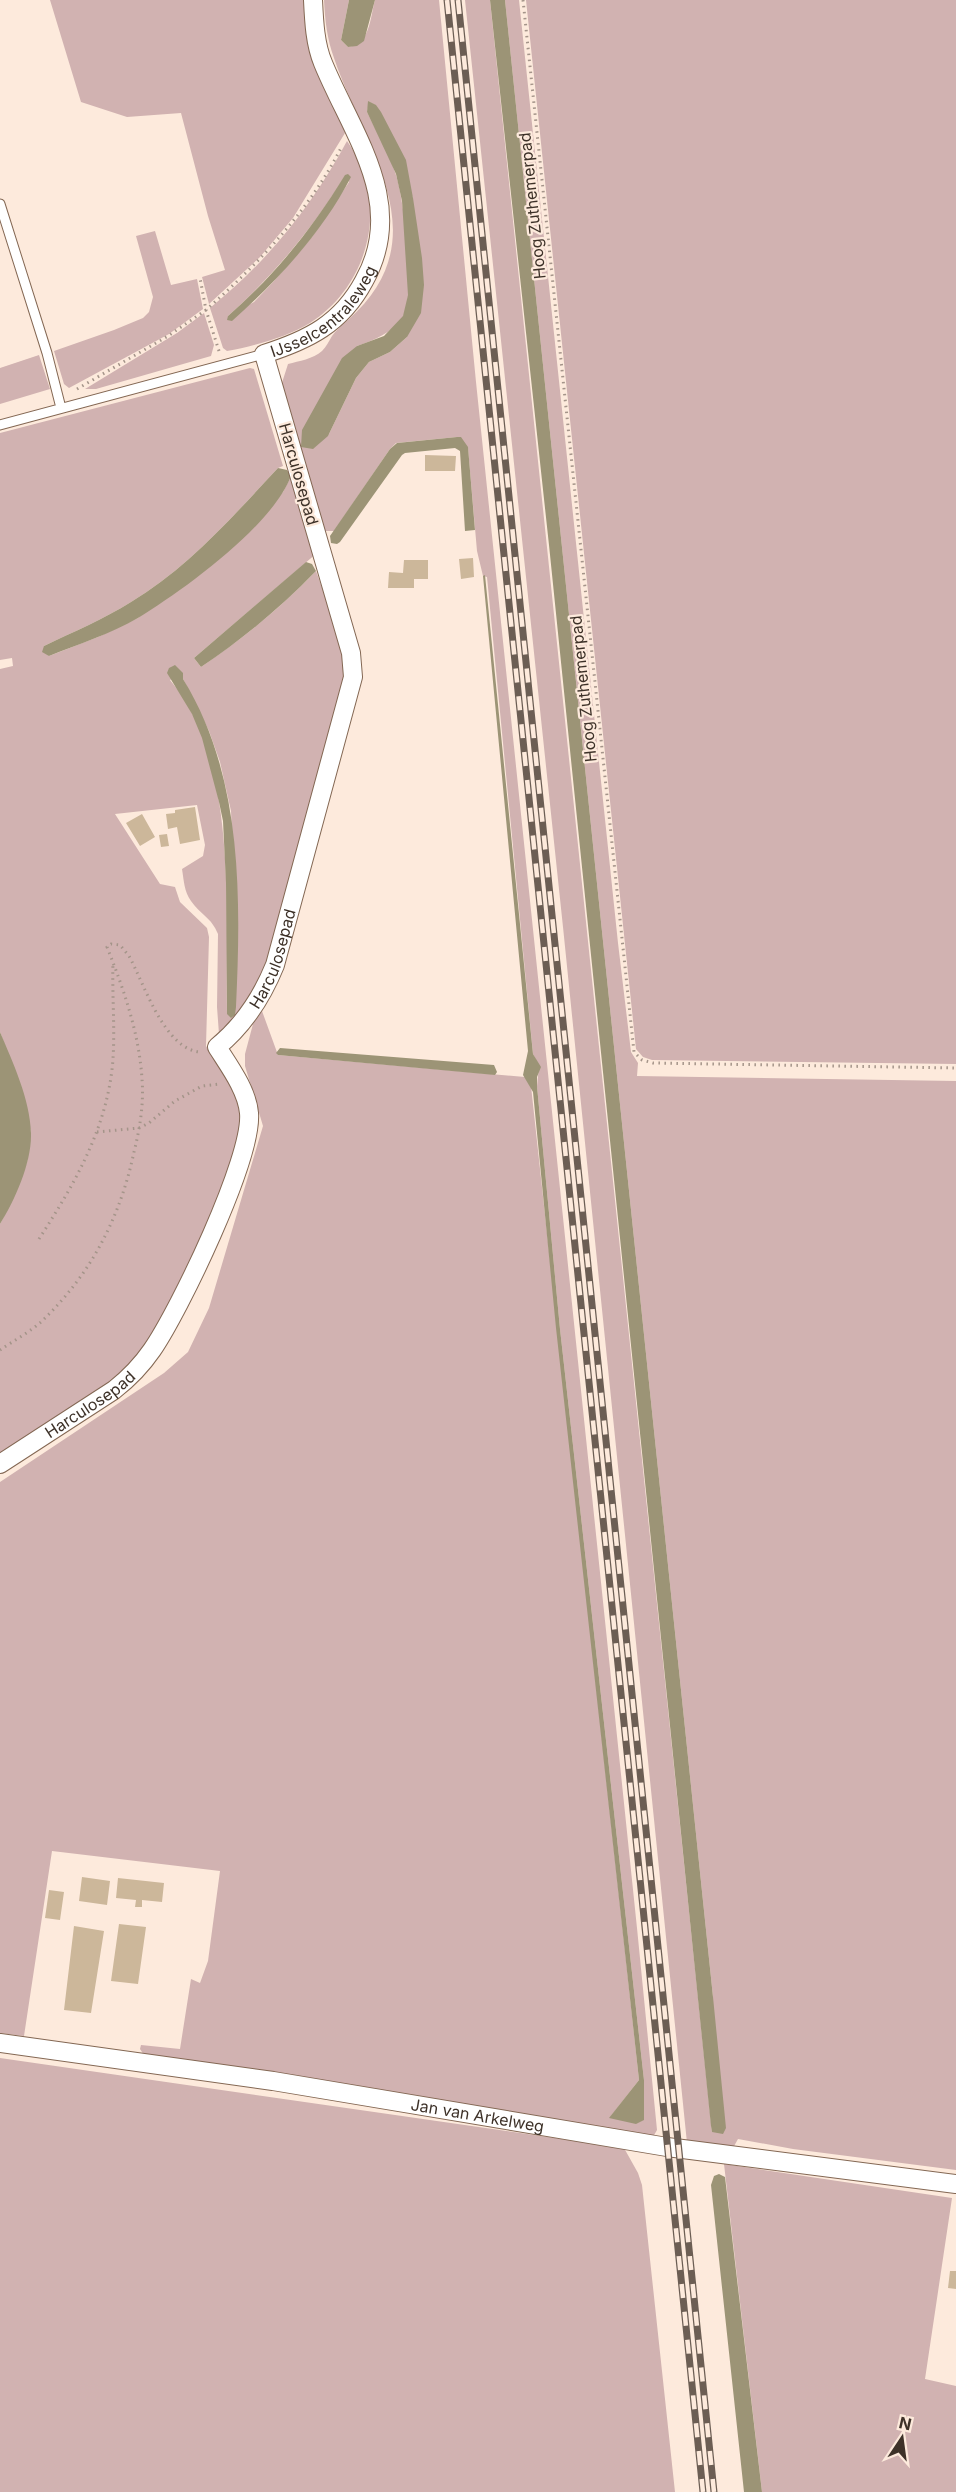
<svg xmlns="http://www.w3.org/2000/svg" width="956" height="2492" viewBox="0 0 956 2492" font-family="Inter,sans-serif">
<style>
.green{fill:#d1b2b1;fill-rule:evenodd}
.water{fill:#9c9476}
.building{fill:#ccb79a}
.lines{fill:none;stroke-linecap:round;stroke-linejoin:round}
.service-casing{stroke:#836753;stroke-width:11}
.minor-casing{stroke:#836753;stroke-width:20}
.path{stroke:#a49489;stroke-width:3;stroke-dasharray:1.5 4.5;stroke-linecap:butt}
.service{stroke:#fff;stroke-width:9}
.minor{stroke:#fff;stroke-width:18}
.rail-casing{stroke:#6c5e54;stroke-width:7}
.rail{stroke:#fdeadc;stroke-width:4.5;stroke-dasharray:14;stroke-linecap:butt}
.labels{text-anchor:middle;stroke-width:4.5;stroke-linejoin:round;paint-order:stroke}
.street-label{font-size:16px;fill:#3d3128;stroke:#fdeadc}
</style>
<rect width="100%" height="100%" fill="#fdeadc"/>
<!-- green -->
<path class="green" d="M50 0H306L345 133 293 218 260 257 209 304 202 277 225 270 208 216 181 113 127 117 81 102Z
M324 0H349L341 40 348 47C370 45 370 18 375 0H439L476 382 637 1928 657 2130 653 2137 144 2055 140 2049 141 2045 180 2049 191 1979 200 1983 208 1961 220 1871 52 1851 24 2036 0 2033V1482L164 1373 188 1352 209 1308 263 1126 245 1066V1054L253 1024 262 1011 278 1055 525 1077 531 1086 639 2080 611 2116 643 2120 644 2117V2080L560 1329 537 1086 539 1066 533 1054 487 577 483 576 477 551 468 448 457 437 396 443 390 449 334 531H323L280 389 288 364C299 361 313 359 322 351 326 347 329 341 332 336 336 330 342 325 348 320 442 237 364 148 334 58 327 39 325 20 324 0ZM369 102 413 198 407 337 390 352 369 362 356 378 328 436 357 346C374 340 392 333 403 317 416 296 404 199 396 175 389 153 377 132 367 112Z
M465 0H490L712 2132 713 1997 505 0H519L618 943 631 1052 638 1063 637 1076 956 1081V2170L793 2149 738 2139 733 2148 687 2143 563 927Z
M526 0H956V1064L652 1060 643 1057 636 1049Z
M347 141C390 200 371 284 310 323 287 337 254 346 227 351L223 348 210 308C267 262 312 206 347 141ZM345 176 349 182 312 237 274 281 254 302 228 316C274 275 312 229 345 176Z
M155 231 171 285 197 279 203 309 169 334 69 388 64 384 54 351 114 330 143 318 149 312 153 297 136 236Z
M204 313 214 345 211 356 96 389H85L177 333Z
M39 355 50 389 0 404V368Z
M250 368 254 369 283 466 278 468C233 516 188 568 131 602 104 619 73 632 44 646L49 656 98 637 138 618 283 492 291 476 317 553 194 658 201 667C245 637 279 609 316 571L345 651 348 675 280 935 254 998 219 1034 217 1007 218 934C212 918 200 914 191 901 184 891 184 881 182 869L203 856 205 845 197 805 115 814 160 884 175 887 180 902 207 928 209 937 206 1046 234 1087 242 1107 238 1149 179 1292 126 1373 0 1459V1224L15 1194 27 1162 31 1133 23 1094 0 1032V669L13 666 12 658 0 660V433ZM183 673V679L209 731 220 762 231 811 237 953 227 1014C225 913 239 761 170 680Z
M0 2058 624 2148 638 2173 642 2185 675 2492H0Z
M724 2164 952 2198 925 2379 956 2386V2492H762Z"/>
<!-- water -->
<path class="water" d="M349 0H375L364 41 357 46 348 47 341 40Z
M490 0H505L713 1997 726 2128 723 2134 712 2132 711 2126 549 545Z
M368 101 376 105 381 112 406 160 413 198 422 258 424 285 421 313 407 337 390 352 369 362 356 378 328 436 313 449 301 447 302 430 342 358 357 346 384 336 403 316 408 295 402 201 396 174 367 112Z
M348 174 351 177C322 233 278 280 232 321L227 320 228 316C275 275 312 229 345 175Z
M457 437H461L468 447 475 530 465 531 460 451 455 448 405 453 402 455 340 542 337 544 331 543 330 536 390 449 397 443Z
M278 468 287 470 291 476C272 526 184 590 138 618 110 634 79 644 49 656L42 652 44 646C73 632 104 619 131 602 188 568 233 516 278 468Z
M306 562 312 564 316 571C280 608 243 639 201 667L194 658Z
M485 575 533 1054 541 1067 537 1077V1086L560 1329 644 2080V2120L636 2124 609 2118 639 2080 556 1328 533 1092 523 1075 528 1051 483 576Z
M175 665 183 673V679C243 776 241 897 236 1007L235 1015 231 1018 227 1014 226 883 223 821 219 802 202 738 192 714 167 673 169 668Z
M0 1032C13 1063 30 1099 31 1133 32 1162 15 1200 0 1224Z
M280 1048 494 1065 497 1072 495 1075 278 1055 276 1053Z
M719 2174 725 2177 762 2492H744L711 2185 714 2176Z"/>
<!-- building -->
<path class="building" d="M425 455 456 456 455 471H425Z
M473 558 474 577 461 579 459 559Z
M404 560H428V579H414V588H388L389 572 403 573Z
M195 807 200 840 180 844 177 827 168 829 166 814 175 813V810Z
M142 814 155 837 140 846 126 823Z
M167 834 169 846 161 847 159 835Z
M82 1877 110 1881 107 1905 79 1901Z
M118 1878 164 1883 162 1902 142 1900V1907H135L136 1900 116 1898Z
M49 1890 64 1892 60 1920 45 1918Z
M119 1924 146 1927 138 1984 111 1981Z
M74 1926 104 1931 91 2013 64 2010Z
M950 2271H956V2289L948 2288Z"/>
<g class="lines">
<defs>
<path id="service" d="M0 204 47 353 61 408
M0 425 264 354"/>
<g id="minor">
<path id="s1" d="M0 1464 114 1390C128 1379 141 1366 152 1350 179 1311 253 1158 249 1113 247 1090 229 1066 217 1047 244 1025 262 997 275 965L353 677 351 653 264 354C308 340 341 324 364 281 408 203 352 134 323 63 315 44 314 21 313 0"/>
<path id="s2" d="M0 2043 273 2081 667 2147 956 2184"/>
</g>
</defs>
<!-- service casing -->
<use href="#service" class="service-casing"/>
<!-- minor casing -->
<use href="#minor" class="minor-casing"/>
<!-- path -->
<path class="path" d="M523 0 634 1052 642 1060 653 1063 956 1068
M219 351 206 310C259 263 310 210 342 146
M77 389 168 336 206 310 200 278
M97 1132 139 1128 149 1123 175 1101 202 1086 220 1084
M39 1239C75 1183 108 1127 113 1059 115 1027 112 994 113 962
M0 1350C13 1341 30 1332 42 1321 91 1274 120 1218 134 1152 140 1128 144 1103 142 1079 139 1033 124 990 107 947L111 944 120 945 129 956C144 983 164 1049 200 1052"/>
<!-- service -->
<use href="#service" class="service"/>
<!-- minor -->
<use href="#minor" class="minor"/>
<defs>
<path id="rail" d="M447 0 703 2492
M458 0 714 2492"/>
</defs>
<!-- rail casing -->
<use href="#rail" class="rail-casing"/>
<!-- rail -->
<use href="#rail" class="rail"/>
</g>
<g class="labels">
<!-- street labels -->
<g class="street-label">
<text transform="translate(532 206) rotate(-96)" y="6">Hoog Zuthemerpad</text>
<text dy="6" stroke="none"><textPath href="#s1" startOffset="1334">IJsselcentraleweg</textPath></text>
<text transform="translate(299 474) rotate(74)" y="6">Harculosepad</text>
<text transform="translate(583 689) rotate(-96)" y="6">Hoog Zuthemerpad</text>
<text dy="6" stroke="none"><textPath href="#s1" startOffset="630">Harculosepad</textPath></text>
<text dy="6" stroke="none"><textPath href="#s1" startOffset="108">Harculosepad</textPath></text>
<text dy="6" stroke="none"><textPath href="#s2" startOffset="483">Jan van Arkelweg</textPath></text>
</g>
</g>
<!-- north arrow -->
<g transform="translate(902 2438) rotate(13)" stroke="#fdeadc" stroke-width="4.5" paint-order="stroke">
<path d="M0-4.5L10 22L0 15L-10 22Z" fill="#3d3128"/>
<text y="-9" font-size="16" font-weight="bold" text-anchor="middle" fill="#3d3128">N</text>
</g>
</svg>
